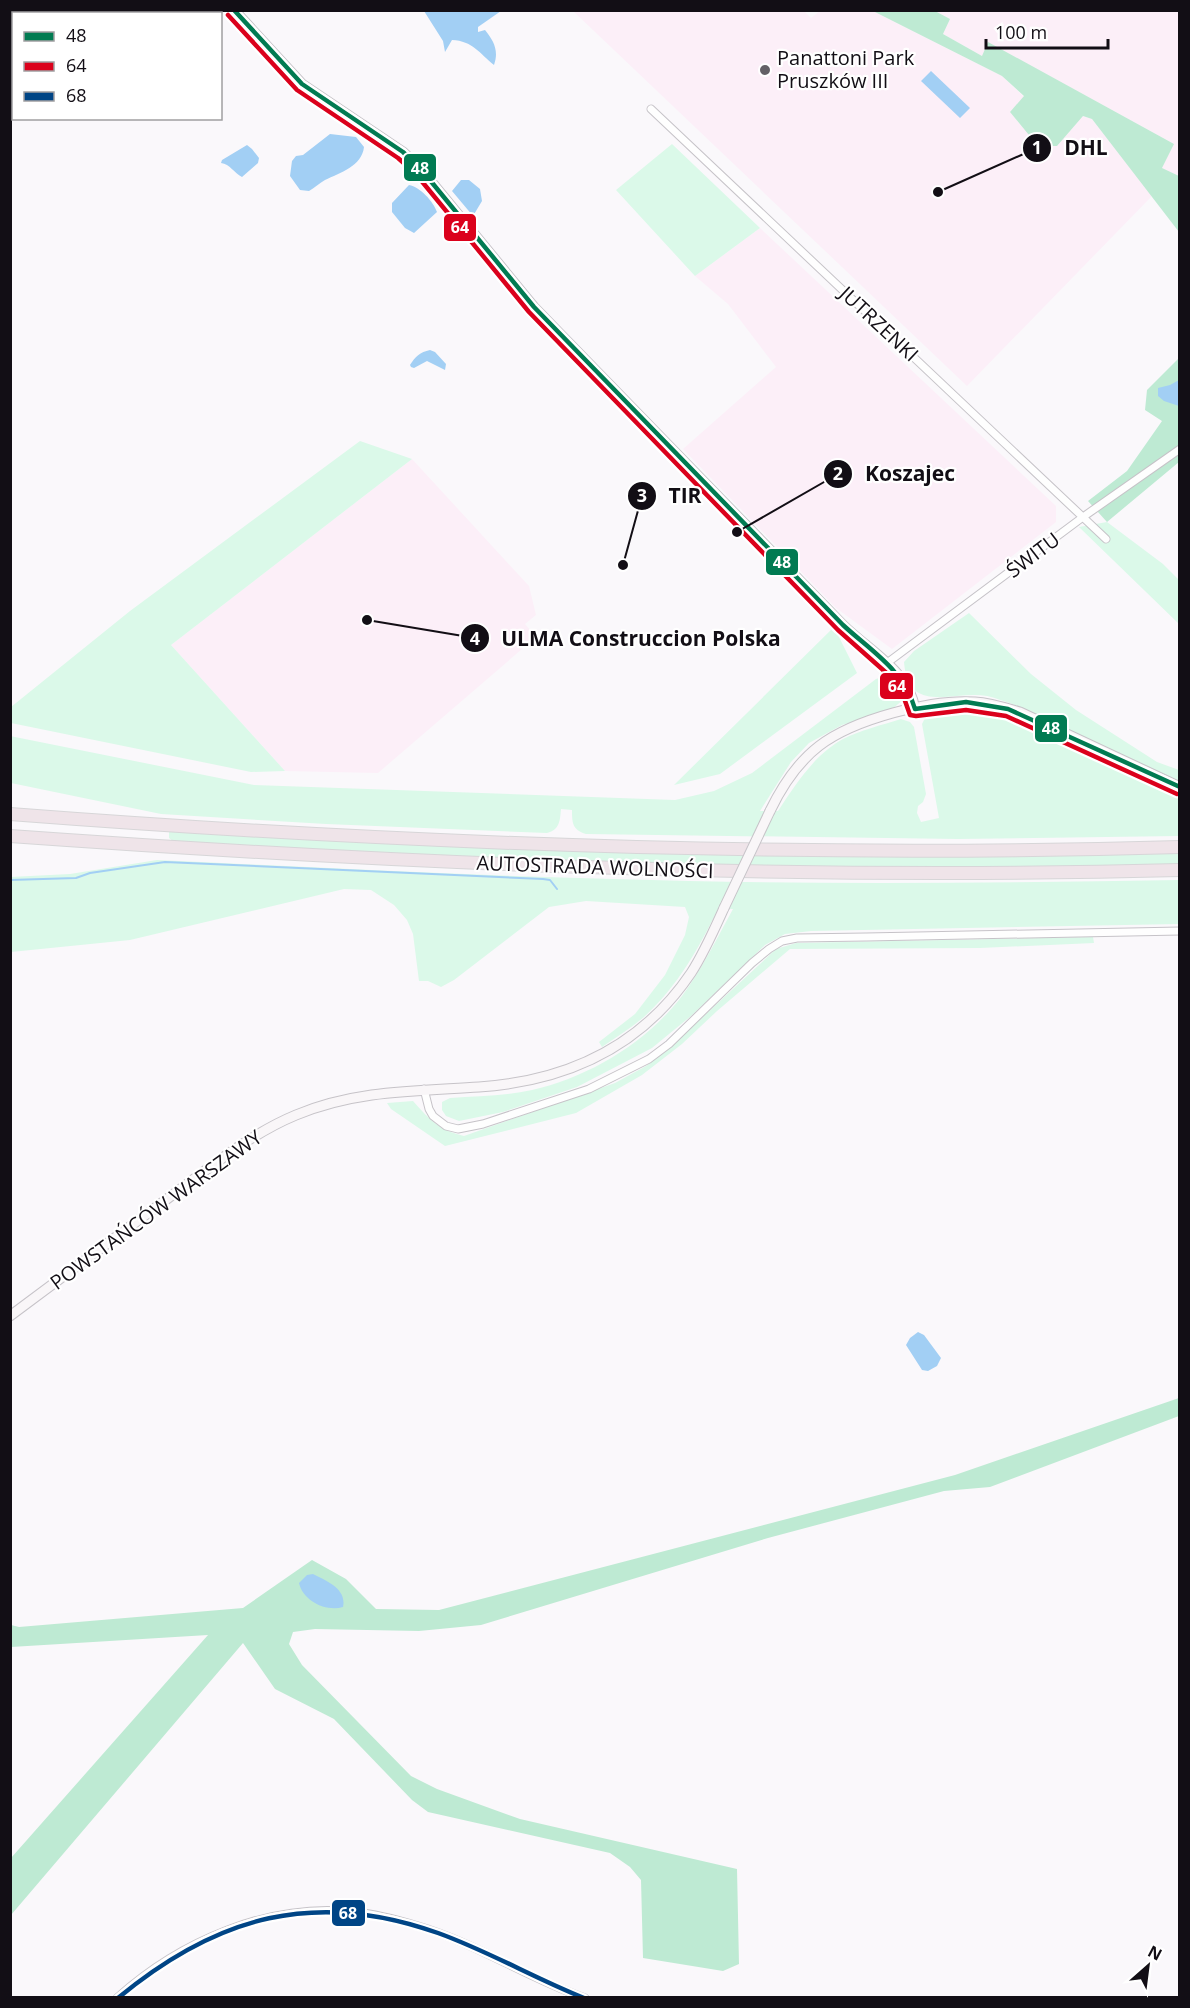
<svg xmlns="http://www.w3.org/2000/svg" width="1190" height="2008" viewBox="0 0 1190 2008" font-family="'Open Sans',sans-serif">
<style>
.industrial{fill:#fceff8}
.green{fill:#dbf9e9}
.forest{fill:#beead3}
.water{fill:#a2cff4}
.lines{fill:none;stroke-linecap:round;stroke-linejoin:round}
.stream{stroke:#a2cff4;stroke-width:2}
.street-casing{stroke:#c6c3c8;stroke-width:9}
.secondary-casing{stroke:#c6c3c8;stroke-width:11}
.highway-casing{stroke:#d7d6d8;stroke-width:14}
.street{stroke:#fefefe;stroke-width:7}
.secondary{stroke:#f9f6f8;stroke-width:9}
.highway{stroke:#efe4e9;stroke-width:12}
.secondary-bridge-casing{stroke:#c6c3c8;stroke-width:11;stroke-linecap:butt}
.secondary-bridge{stroke:#f9f6f8;stroke-width:9}
.bus-1-casing{stroke:#fff;stroke-width:9}
.bus-2-casing{stroke:#fff;stroke-width:9}
.bus-3-casing{stroke:#fff;stroke-width:9}
.bus-1{stroke:#017b52;stroke-width:4.5}
.bus-2{stroke:#db011c;stroke-width:4.5}
.bus-3{stroke:#004586;stroke-width:4.5}
.poi-dot{fill:#636066;stroke:#fff;stroke-width:2}
.labels{text-anchor:middle;stroke-width:4.5;stroke-linejoin:round;paint-order:stroke}
.poi-label{font-size:20px;fill:#120e15;stroke:#fff;text-anchor:start}
.street-label{font-size:20px;fill:#120e15;stroke:#fff}
.leader{fill:none;stroke:#120e15;stroke-width:2}
.callout-dot{fill:#120e15;stroke:#fff;stroke-width:2}
.mark-label{font-size:18px;text-anchor:middle;font-weight:bold;fill:#fff}
.callout-label{font-size:21px;text-anchor:middle;font-weight:bold;fill:#120e15;stroke:#fff;stroke-width:4.5;stroke-linejoin:round;paint-order:stroke}
.line-badge{stroke:#fff;stroke-width:2}
.badge-label{font-size:16px;text-anchor:middle;font-weight:bold;fill:#fff}
</style>
<rect width="100%" height="100%" fill="#faf8fb"/>
<!-- industrial -->
<path class="industrial" d="M803 10 811 18 820 11H873L1002 76 1024 97 1010 112 1023 128 1057 146 1083 116 1092 119 1152 196 967 386 573 11Z
M935 11H1179V176L1161 168 1174 144 989 43 982 56 943 34 950 19Z
M760 228 1056 506V522L892 649 836 608 683 449 776 367 728 304 695 276Z
M412 459 529 586 536 615 525 624 536 637 378 773 285 771 171 645Z"/>
<!-- green -->
<path class="green" d="M672 144 760 228 695 276 616 190Z
M360 441 412 459 171 645 285 771 251 772 11 723V707L130 611Z
M1107 522 1163 564 1179 580V624L1079 527Z
M969 613 1031 674 1076 710 1157 762 1179 770V781L1015 705C1006 702 996 698 987 696 954 690 908 716 904 662L914 651Z
M834 627 857 673 720 774 674 785Z
M882 677C892 682 900 689 903 700L892 709 842 725 809 743 791 762 760 811H778C796 784 814 755 843 739 861 730 882 725 901 719L910 722 914 727 926 794 923 802 918 806 917 813 921 822 939 818 922 724 926 716 931 712 961 709 992 712 1029 725 1140 778 1145 783 1179 796V836L958 839 586 834C572 830 572 822 572 810L561 809C560 820 560 830 547 833L326 824 161 814 11 783 10 736 254 785 675 800 714 791 752 773 876 679Z
M169 830 341 840 1179 852 1180 865C940 869 701 868 461 858 365 855 269 847 174 842L169 838Z
M157 860C309 867 461 875 614 879 802 885 991 883 1179 880L1180 924 811 931 785 934 765 945 691 1016 652 1048 577 1087 503 1112 459 1121 446 1116 442 1110V1102L450 1098C477 1096 505 1096 532 1090 589 1077 646 1043 682 996 702 969 717 938 733 909H718C699 948 677 987 644 1017 631 1028 616 1037 602 1047L599 1042 635 1014 665 975 685 935 689 917 685 907 586 901 549 907 454 980 441 987 428 981H419L413 934 407 920 394 905 371 890 344 889 130 940 11 952 10 877 70 874Z
M1093 937 1094 943 980 948 790 949 717 1011 682 1044 642 1075 576 1113 445 1146 391 1109 387 1103 413 1101C430 1120 439 1130 464 1136L615 1083 646 1066 666 1051 776 949 796 943Z"/>
<!-- forest -->
<path class="forest" d="M873 11H935L950 19 943 34 982 56 988 42 1174 144 1162 168 1179 176V232L1092 119 1083 116 1057 146H1038L1010 112 1024 96 1002 76Z
M1179 358V462L1107 522 1088 501 1127 471 1162 421 1145 410 1147 390Z
M1179 1398V1416L990 1487 944 1491 768 1538 481 1625 419 1631 315 1629 293 1632 289 1644 302 1665 411 1776 437 1789 520 1819 737 1869 739 1964 723 1971 643 1958 641 1880 630 1867 610 1853 428 1812 412 1800 334 1719 275 1689 243 1643 11 1915V1858L208 1635 11 1647V1625L19 1627 243 1608 312 1560 346 1579 376 1609 439 1610 955 1475Z"/>
<!-- water -->
<path class="water" d="M424 11H501L478 27V32L485 30C494 41 499 51 494 65 479 53 473 41 452 40L445 52 443 41Z
M931 71 970 108 960 118 921 81Z
M330 134 356 137 364 147C362 166 340 173 325 180 320 183 314 188 309 191L300 190 290 176 292 161 296 156 303 155Z
M247 145 252 149 259 158 258 163 242 177C234 173 230 164 221 163L222 160Z
M461 180H469L480 189 482 201 473 216 452 191Z
M409 185C420 187 433 201 437 212L414 233 405 228 392 212V203Z
M430 350 435 352 446 364 445 370 427 361 414 368 411 367 410 365C415 357 420 352 430 350Z
M1179 380V406L1164 401 1158 396V388L1170 385Z
M918 1332 924 1335 941 1358 937 1366 928 1371 922 1370 906 1345 910 1338Z
M313 1574C327 1581 347 1589 343 1607 326 1612 303 1601 299 1583L307 1575Z"/>
<g class="lines">
<!-- stream -->
<path class="stream" d="M10 880 76 878 90 873 165 862 543 879 550 880 557 889"/>
<defs>
<path id="street" d="M651 109 1106 539
M887 663 1083 517 1180 449
M424 1089 429 1109 433 1116 446 1126 458 1129 483 1124 589 1089 649 1059 669 1044 752 963 769 949 782 941 797 938 866 937 1180 931
M117 1998C180 1941 270 1902 355 1912 376 1914 398 1920 418 1926 476 1943 528 1978 585 1998"/>
<path id="secondary" d="M234 10 302 84 403 152 420 168 534 307 843 625C868 650 909 671 915 709
M770 811C782 786 797 763 819 746 854 719 931 699 975 702 991 703 1006 708 1020 712L1180 787
M10 1316C64 1276 117 1236 171 1196 211 1167 250 1134 296 1115 355 1090 417 1091 479 1087 566 1081 641 1047 691 973 704 953 714 930 724 908"/>
<path id="highway" d="M10 814C399 844 790 858 1180 847
M10 836C400 864 789 880 1180 870"/>
</defs>
<!-- street casing -->
<use href="#street" class="street-casing"/>
<!-- secondary casing -->
<use href="#secondary" class="secondary-casing"/>
<!-- highway casing -->
<use href="#highway" class="highway-casing"/>
<!-- street -->
<use href="#street" class="street"/>
<!-- secondary -->
<use href="#secondary" class="secondary"/>
<!-- highway -->
<use href="#highway" class="highway"/>
<defs>
<path id="secondary-bridge" d="M724 908 770 811"/>
</defs>
<!-- secondary-bridge casing -->
<use href="#secondary-bridge" class="secondary-bridge-casing"/>
<!-- secondary-bridge -->
<use href="#secondary-bridge" class="secondary-bridge"/>
<defs>
<path id="bus-1" d="M234 10 302 84 403 152 420 168 534 307 843 625C871 651 904 670 915 709
M915 709 966 702 1008 709 1180 787"/>
<path id="bus-2" d="M228 15 297 90 398 158 415 173 529 312 838 630 891 677 904 698 910 715 916 716 966 710 1006 716 1177 794"/>
<path id="bus-3" d="M118 1998C217 1916 315 1889 438 1933 488 1951 534 1978 584 1998"/>
</defs>
<!-- bus-1 casing -->
<use href="#bus-1" class="bus-1-casing"/>
<!-- bus-2 casing -->
<use href="#bus-2" class="bus-2-casing"/>
<!-- bus-3 casing -->
<use href="#bus-3" class="bus-3-casing"/>
<!-- bus-1 -->
<use href="#bus-1" class="bus-1"/>
<!-- bus-2 -->
<use href="#bus-2" class="bus-2"/>
<!-- bus-3 -->
<use href="#bus-3" class="bus-3"/>
</g>
<!-- markers -->
<circle class="poi-dot" cx="765" cy="70" r="6"/>
<g class="labels">
<!-- poi labels -->
<g class="poi-label">
<text x="777" y="65">Panattoni Park<tspan x="777" dy="23">Pruszków III</tspan></text>
</g>
<!-- street labels -->
<g class="street-label">
<text transform="translate(879 324) rotate(43)" y="7">JUTRZENKI</text>
<text transform="translate(1033 555) rotate(-37)" y="7">ŚWITU</text>
<text transform="translate(595 867) rotate(2)" y="7">AUTOSTRADA WOLNOŚCI</text>
<text transform="translate(156 1210) rotate(-36)" y="7">POWSTAŃCÓW WARSZAWY</text>
</g>
</g>
<!-- callouts -->
<path class="leader" d="M938 192L1037 148M737 532L838 474M623 565L642 496M367 620L475 638"/>
<g class="callout-dot">
<circle cx="938" cy="192" r="6"/>
<circle cx="737" cy="532" r="6"/>
<circle cx="623" cy="565" r="6"/>
<circle cx="367" cy="620" r="6"/>
<circle cx="1037" cy="148" r="15"/>
<circle cx="838" cy="474" r="15"/>
<circle cx="642" cy="496" r="15"/>
<circle cx="475" cy="638" r="15"/>
</g>
<g class="mark-label">
<text x="1037" y="154">1</text>
<text x="838" y="480">2</text>
<text x="642" y="502">3</text>
<text x="475" y="645">4</text>
</g>
<g class="callout-label">
<text x="1086" y="155">DHL</text>
<text x="910" y="481">Koszajec</text>
<text x="685" y="503">TIR</text>
<text x="641" y="646">ULMA Construccion Polska</text>
</g>
<g class="line-badge">
<rect x="403" y="153" width="34" height="29" rx="6" fill="#017b52"/>
<rect x="443" y="213" width="34" height="29" rx="6" fill="#db011c"/>
<rect x="765" y="548" width="34" height="28" rx="6" fill="#017b52"/>
<rect x="879" y="672" width="35" height="28" rx="6" fill="#db011c"/>
<rect x="1034" y="714" width="34" height="29" rx="6" fill="#017b52"/>
<rect x="331" y="1899" width="35" height="28" rx="6" fill="#004586"/>
</g>
<g class="badge-label">
<text x="420" y="174">48</text>
<text x="460" y="233">64</text>
<text x="782" y="568">48</text>
<text x="897" y="692">64</text>
<text x="1051" y="734">48</text>
<text x="348" y="1919">68</text>
</g>
<!-- border -->
<rect width="1190" height="2008" fill="none" stroke="#120e15" stroke-width="24"/>
<!-- legend -->
<rect x="12" y="12" width="210" height="108" fill="#ffffff" stroke="#a09fa1" stroke-width="1.5"/>
<rect x="24" y="32" width="30" height="9" fill="#017b52" stroke="#a09fa1" stroke-width="1.5"/>
<text x="66" y="42" font-size="18" fill="#120e15">48</text>
<rect x="24" y="62" width="30" height="9" fill="#db011c" stroke="#a09fa1" stroke-width="1.5"/>
<text x="66" y="72" font-size="18" fill="#120e15">64</text>
<rect x="24" y="92" width="30" height="9" fill="#004586" stroke="#a09fa1" stroke-width="1.5"/>
<text x="66" y="102" font-size="18" fill="#120e15">68</text>
<!-- north arrow -->
<g transform="translate(1148 1966) rotate(28)" stroke="#ffffff" stroke-width="4.5" paint-order="stroke">
<path d="M0-4.5L10 22L0 15L-10 22Z" fill="#120e15"/>
<text y="-9" font-size="16" font-weight="bold" text-anchor="middle" fill="#120e15">N</text>
</g>
<!-- scale -->
<path d="M986 39v9h122v-9" fill="none" stroke="#120e15" stroke-width="3"/>
<text x="995" y="39" font-size="18" fill="#120e15" stroke="#ffffff" stroke-width="4.5" paint-order="stroke">100 m</text>
</svg>
